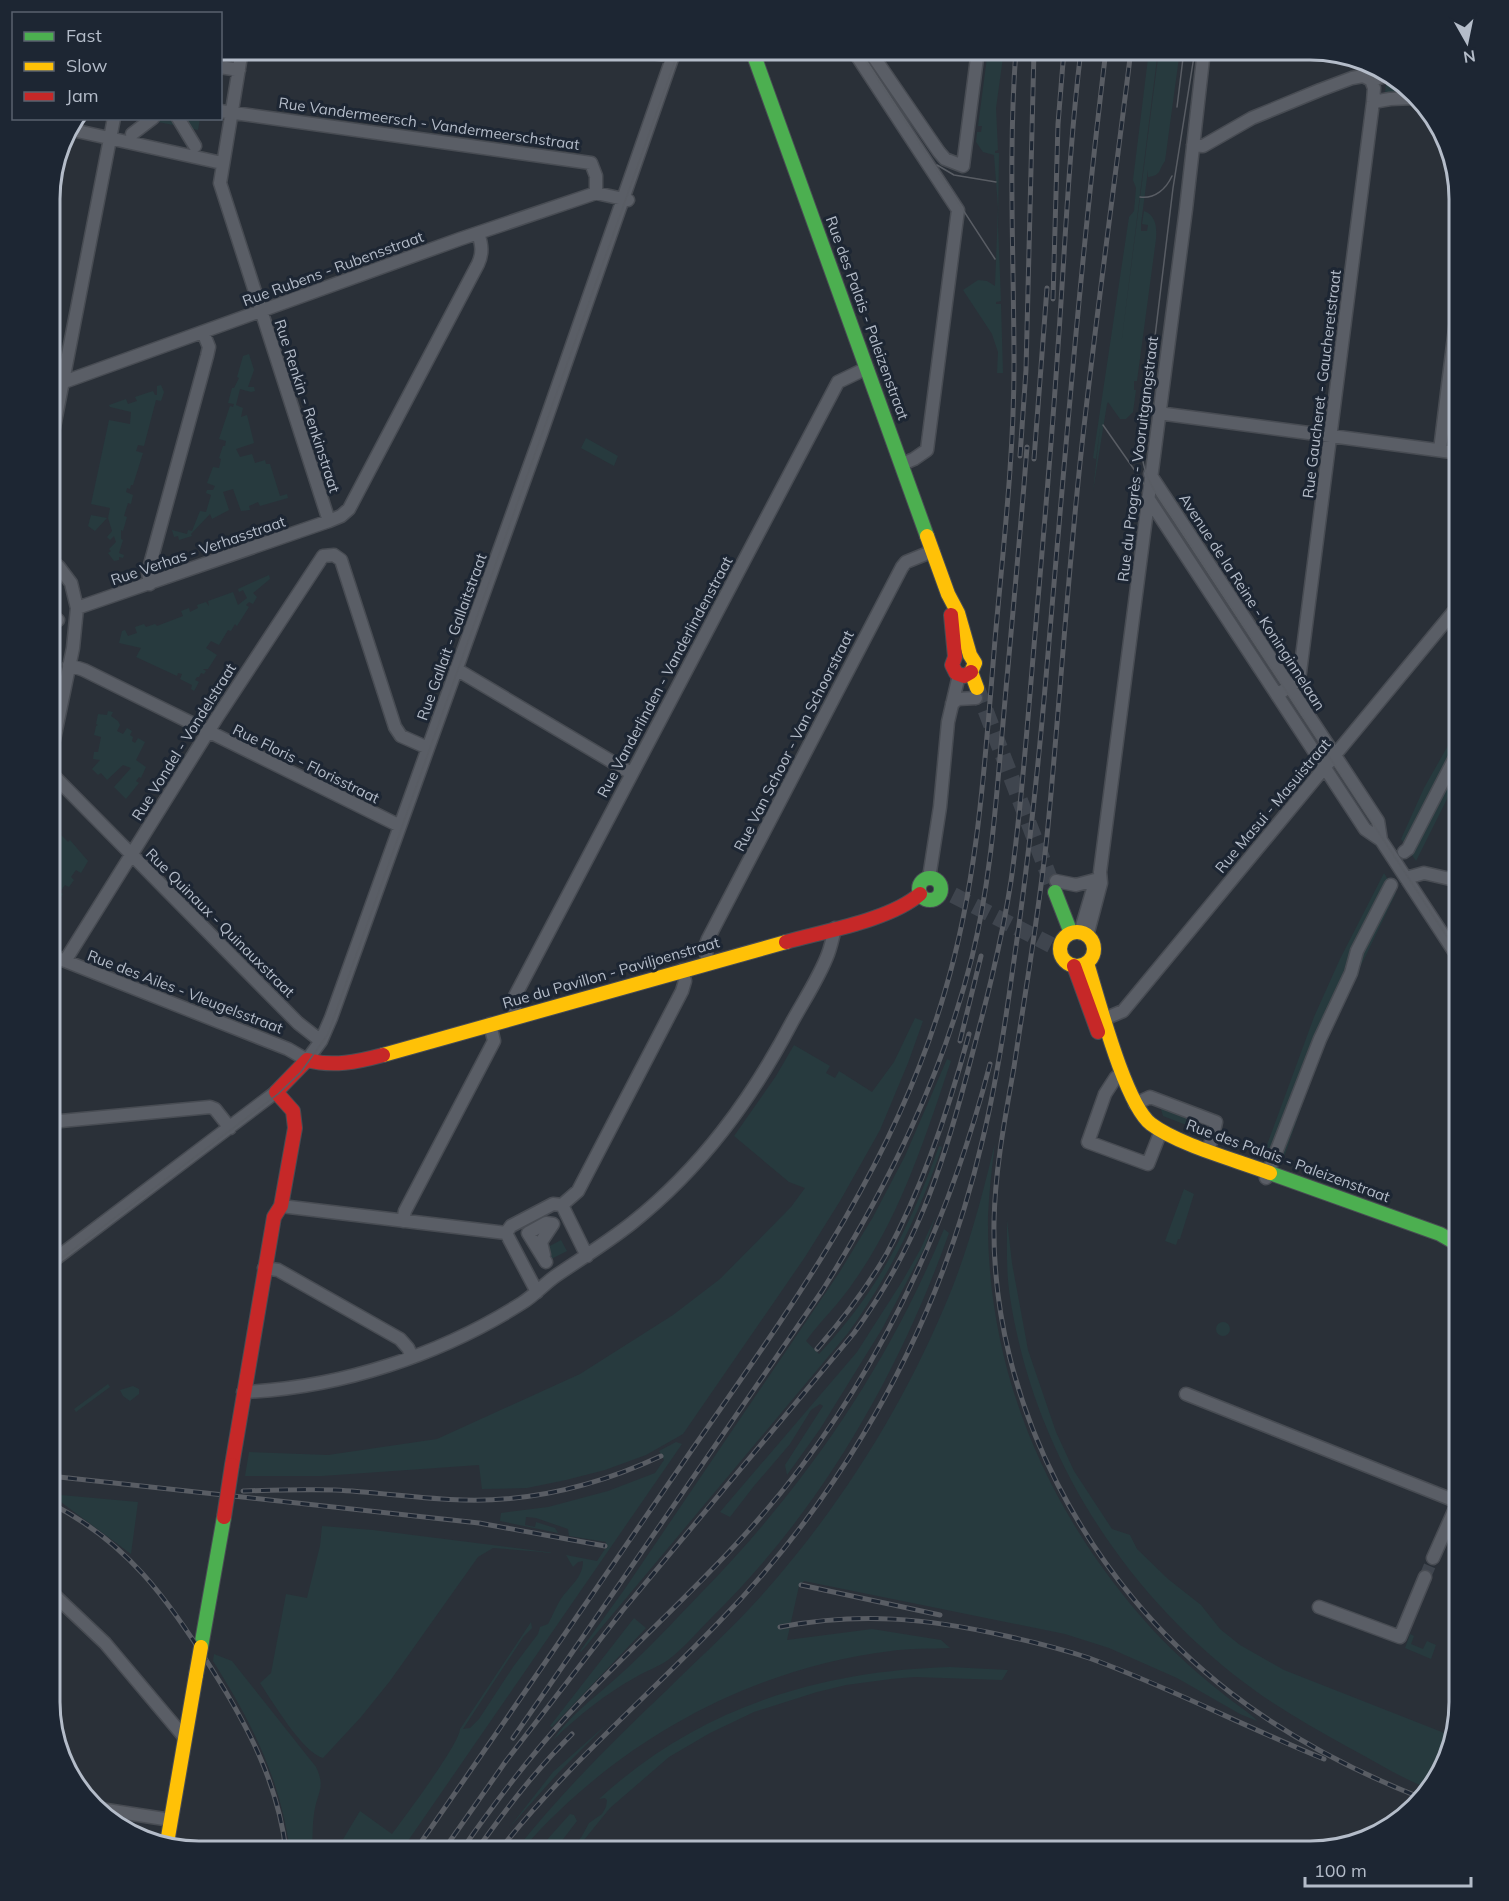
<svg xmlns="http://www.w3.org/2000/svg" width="1509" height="1901" viewBox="0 0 1509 1901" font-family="Mulish,sans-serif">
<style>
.green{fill:#273a3e}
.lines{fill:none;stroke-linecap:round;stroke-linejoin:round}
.street-tunnel{stroke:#3f454e;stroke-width:12;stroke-dasharray:12 6;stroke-linecap:butt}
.secondary-tunnel{stroke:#3f454e;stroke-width:16;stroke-dasharray:16 8;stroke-linecap:butt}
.street-casing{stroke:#484c53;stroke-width:15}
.fast-casing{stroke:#484c53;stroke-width:16}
.slow-casing{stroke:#484c53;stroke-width:16}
.jam-casing{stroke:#484c53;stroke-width:16}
.street{stroke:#5a5e66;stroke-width:12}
.fast{stroke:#4caf50;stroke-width:14}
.slow{stroke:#ffc107;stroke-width:14}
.jam{stroke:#c62828;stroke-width:14}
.tram{stroke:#595d64;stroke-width:1.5}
.rail-casing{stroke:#595d64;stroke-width:5}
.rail{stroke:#1d2633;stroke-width:3;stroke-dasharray:9;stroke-linecap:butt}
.slow-bridge-casing{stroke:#484c53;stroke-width:16;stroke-linecap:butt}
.jam-bridge-casing{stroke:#484c53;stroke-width:16;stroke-linecap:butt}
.slow-bridge{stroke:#ffc107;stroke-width:14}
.jam-bridge{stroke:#c62828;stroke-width:14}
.labels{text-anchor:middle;stroke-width:6;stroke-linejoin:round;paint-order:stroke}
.street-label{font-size:15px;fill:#b4bcc9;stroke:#1d2633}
.rim{fill:none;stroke:#b4bcc9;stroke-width:3}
</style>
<rect width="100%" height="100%" fill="#2a3038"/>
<!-- green -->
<path class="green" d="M988 50H1004L996 108 998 150 995 151V153H999L998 225 1001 301 996 302V304H1001L1003 373H997L998 352 992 334 963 290 978 280 987 281 995 286 998 208 994 155 983 152 976 142 977 132H981L982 126H978Z
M1149 50H1158L1121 346 1159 50H1180L1165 161C1159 169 1161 176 1148 177V170L1141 224V231H1147L1148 225 1142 224 1144 211C1156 215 1157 228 1156 239L1137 381H1134V390H1136L1133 412 1126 419H1120L1108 402 1107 404 1093 491 1100 428 1096 459 1093 458 1129 217 1134 211 1136 188 1133 180Z
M1387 71 1413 96 1385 93Z
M143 119H200L198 130Z
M249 354 254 370 248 387H254L255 391 251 392 240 389 236 405 243 408 241 417 247 415 254 443 236 449 240 457 252 454 255 463 265 460 266 464H270L280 496 287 494 288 498 260 506 258 502 249 506 250 510 241 511 233 489 223 492 229 510 212 519 210 514 191 534 192 536 179 540 178 536 174 537 172 530 187 534 188 530 192 531 200 511 206 512 211 495 206 493 207 490H213L215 486 207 483 213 467 219 468 221 459 219 458 223 446H225L226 441 219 439 230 406 233 407 234 404 228 403 232 388H234L239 378 237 377 243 356Z
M161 385 164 392 161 401 156 400 144 446 138 445 136 451 143 453 133 485H131L130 489 127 488 126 492 133 495 131 504 128 503 124 516 127 517 123 531 121 530V539L123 540 119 553 124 555 123 558 119 557V560L114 561 108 553 111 551 109 549 116 542 114 536 110 540 107 537 112 531 108 518 110 508 91 504 109 420 130 424 131 412 110 407 109 405 126 399 128 404 137 401 135 397 153 391 155 395H157V386Z
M586 438 618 456 614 466 581 448Z
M91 515 107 518 95 531 88 526Z
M269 575 270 579 253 593 257 597 253 604 249 602 246 605 249 607 237 626 235 624 231 631 228 630 219 645 211 641 206 648 217 655 208 669H203L206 671 204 674 201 673 199 677H197L195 680 199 682 194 691 191 689 192 685 180 679 182 674 178 673 177 676 136 657 141 648 119 643 122 631 125 630 128 636 137 633 135 627 144 624 146 627 155 624 157 626 183 616 181 611 189 608 190 612 198 608 197 605 206 602 209 606 208 601 233 592 238 605 247 598 243 590 239 592 238 589Z
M108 711 113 712 111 716 118 721 120 725 117 731 123 734 127 728 132 731 130 735 133 737 132 741 135 743 138 738 145 742 136 760 146 767 141 778 139 777 136 781 139 783 126 799 114 787 131 768 123 765 107 780 101 773 98 775 92 769 100 760 93 759 94 752H98L101 737 94 735 96 726 98 725 96 724 98 714 107 715Z
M1459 726V800L1449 795 1416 861 1401 839 1424 788Z
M50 821 62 832 60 834 68 842 70 840 88 861 81 873 76 870 71 877 74 880 69 887 65 885 60 892 63 894 57 904 50 899Z
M1384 873 1396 893 1324 1042 1283 1160 1264 1153 1314 1017 1340 959Z
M915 1018 923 1021 908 1063 880 1130 840 1201 805 1257 683 1434 646 1455 605 1470 566 1480 527 1488 482 1489 479 1465 322 1476H245L249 1452 328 1455 437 1439 580 1374 673 1315 720 1279 791 1207 805 1188 789 1182 734 1136 776 1076 794 1045 830 1066 826 1073 835 1078 839 1071 872 1092 894 1062Z
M947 1059 951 1061C926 1135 901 1215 855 1280 841 1302 821 1320 806 1341L819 1354C879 1290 910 1227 939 1146L942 1147C919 1214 890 1275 848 1333L581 1652 580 1651 624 1590 839 1273 873 1217 905 1156Z
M1160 1106 1210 1126 1207 1133 1163 1116Z
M995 1143C992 1167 989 1191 988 1216 986 1372 1048 1514 1152 1629 1173 1652 1198 1674 1222 1693 1231 1701 1252 1714 1257 1721L1240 1714 1177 1678 1109 1648 1065 1634 804 1581 799 1586 787 1640 872 1629 941 1640 950 1648C931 1649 910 1648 891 1651 749 1668 614 1743 521 1851H515C561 1793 613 1741 667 1690 695 1662 724 1636 751 1607 836 1515 904 1407 951 1291 970 1243 983 1193 995 1143Z
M1184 1189 1194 1194 1180 1239H1178L1176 1245 1165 1241Z
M936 1215 925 1247 882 1329 820 1429 787 1475 785 1465 823 1406 820 1404 811 1410 790 1444 754 1486 730 1517 720 1512 857 1352 903 1280 920 1250Z
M1007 1220 1012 1263 1028 1350 1056 1432 1074 1471 1112 1529 1130 1535 1137 1549 1168 1579 1201 1605 1220 1629 1240 1645 1284 1670 1452 1736 1444 1768 1427 1788C1399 1777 1373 1760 1346 1746 1316 1729 1285 1712 1257 1692 1127 1599 1034 1455 1010 1297 1006 1272 1007 1245 1007 1220Z
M944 1229 949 1233C899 1374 821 1510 713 1616 699 1630 684 1648 668 1660 658 1667 646 1671 636 1677 605 1694 578 1716 553 1740 569 1716 593 1699 614 1680 645 1653 673 1622 701 1593 804 1488 888 1366 944 1229Z
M561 1240 567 1251 551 1259 546 1248Z
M1216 1329a7 7 0 1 1 14 0a7 7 0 1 1-14 0Z
M108 1384 110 1387 76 1412 74 1409Z
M133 1386 139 1389V1394L130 1401 123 1396 120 1390Z
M676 1442 682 1444 401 1851H336L360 1811 392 1834C404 1818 460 1743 460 1729L531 1622 532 1628 524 1636 463 1729 470 1728 479 1719 513 1667 538 1634 540 1627 548 1624C552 1617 555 1609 559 1602 567 1588 583 1579 583 1561L578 1562 573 1567 566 1555 597 1561 605 1549 606 1542 569 1536 568 1529 536 1518 526 1517 525 1525 535 1527 536 1522 555 1528 558 1533 500 1521 501 1513 548 1507 608 1491 655 1473 664 1460 659 1451Z
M50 1494 138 1502 131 1554Z
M322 1526 373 1530 555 1553 493 1548 478 1557 390 1681 361 1717 323 1758C303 1753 272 1701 260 1683L271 1673 286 1594 307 1598 320 1546Z
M634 1618 646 1628 552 1727 550 1726Z
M1410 1634 1414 1636 1411 1644 1423 1649 1427 1641 1436 1645 1431 1659 1405 1648Z
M214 1654 232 1661 316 1767C325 1786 319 1790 315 1808 312 1822 313 1837 312 1851H290C280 1778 252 1723 213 1661Z
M950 1667 1008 1670 1002 1680 915 1677 891 1679 846 1685 817 1692 754 1712 710 1733 669 1757 610 1808 575 1851H570L582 1836 589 1823 602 1814 606 1807 607 1800 605 1798 599 1799C698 1708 818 1671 950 1667Z
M608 1723 559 1772 509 1828 553 1772Z
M570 1814 574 1815 577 1821 554 1851H537Z"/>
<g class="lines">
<!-- street-tunnel -->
<path class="street-tunnel" d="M1425 1577 1433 1558"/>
<!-- secondary-tunnel -->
<path class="secondary-tunnel" d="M977 688 1055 892
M953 895 1051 945"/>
<defs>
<path id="street" d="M242 50 220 183 329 521
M630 50 673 56
M853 50 958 210 927 450 914 459 902 464
M869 50 939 152 945 159 963 166 978 50
M220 67 239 70
M1373 102 1390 99 1415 98
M220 111 591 163 596 176V193
M178 118 195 146
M68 129 222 163
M132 134 153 118
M1193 145 1203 146 1252 118 1320 90 1352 78 1363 76 1371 80 1390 75
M50 387 460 239 596 193 628 200
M1158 413 1459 453
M50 448 114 118
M1440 450 1459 296
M1150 474 1378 821 1381 840
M1148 498 1365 829 1381 840 1459 959
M150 584 148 572 207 356 209 347 203 332
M77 608 329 521 341 516 349 509 478 264C483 253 482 245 478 233
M50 619 58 620
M69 665 84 670 400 826
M456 669 631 773
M1277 695 1299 680 1373 102 1374 88 1371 80 1375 66
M952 704 958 699 976 698
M50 759 73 648 77 608 71 583 59 567 50 560
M50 775 55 777 298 1023 321 1041
M1404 852 1408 849 1459 750
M929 878 940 807 948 722 959 675
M1406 878 1424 873 1459 881
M1056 881 1076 885 1095 880
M1080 933 1093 889
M1087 936 1101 883 1100 872 1186 209 1204 50
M50 955 288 1049 307 1060 321 1041 331 1018 541 434 675 50
M65 961 216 719 323 556 334 555 341 560 395 727 401 736 428 748
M708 963 705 947 708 939 902 567 906 562 933 551
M517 1016 514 1006 515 996 838 382 867 368
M1104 1019 1123 1011 1459 605
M1116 1077 1105 1094 1088 1142 1148 1164 1161 1131
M1135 1104 1150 1097 1216 1122 1212 1140 1207 1150
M50 1122 210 1107 215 1109 230 1128
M1266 1178 1320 1039 1351 973 1357 951 1391 885
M562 1205 578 1191 682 991 685 981 682 970
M562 1205 587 1256
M281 1206 506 1233
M403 1221 405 1211 494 1041 490 1024
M506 1233 537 1292
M506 1233 511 1226 553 1204 562 1205
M544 1255 541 1242 553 1224
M546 1262 528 1233 546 1223 553 1224
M50 1263 276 1092
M264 1268 278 1270 400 1339 408 1348 412 1357
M243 1392C340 1388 440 1355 522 1303 535 1295 545 1283 557 1275 582 1258 608 1242 632 1223 701 1168 751 1100 792 1022 804 1000 819 978 828 954 831 946 833 937 835 928
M1186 1394 1458 1502 1433 1558
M50 1591 105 1643 185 1738
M1319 1607 1400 1637 1425 1577
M100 1809 171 1820"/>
<path id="fast" d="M752 50 927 536
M919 889a11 11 0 1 1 22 0a11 11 0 1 1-22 0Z
M1055 892 1071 933
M1270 1173 1440 1234 1459 1245
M201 1647 224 1517"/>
<path id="slow" d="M927 536 948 594 958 613 970 655 975 663 971 672 977 688
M1060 949a17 17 0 1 1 34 0a17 17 0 1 1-34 0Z
M1087 963C1098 998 1125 1104 1151 1124 1179 1145 1236 1160 1270 1173
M383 1055 786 942
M167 1843 196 1675"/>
<path id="jam" d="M951 615 955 657 952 665 956 673 964 676 971 672
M786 942C825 931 890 920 920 894
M1074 966 1098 1032
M232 1465 274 1217 281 1206 295 1128 293 1111 276 1092 307 1060C333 1067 357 1062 383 1055"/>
</defs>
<!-- street casing -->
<use href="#street" class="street-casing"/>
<!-- fast casing -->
<use href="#fast" class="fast-casing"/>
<!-- slow casing -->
<use href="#slow" class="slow-casing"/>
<!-- jam casing -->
<use href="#jam" class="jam-casing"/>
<!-- street -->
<use href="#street" class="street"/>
<!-- fast -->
<use href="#fast" class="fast"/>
<!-- slow -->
<use href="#slow" class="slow"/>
<!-- jam -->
<use href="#jam" class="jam"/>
<!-- tram -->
<path class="tram" d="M859 50 995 259
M1195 50 1173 188 1145 419C1144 431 1141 442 1142 453 1143 481 1164 504 1178 526L1459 955
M1177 107 1184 50
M937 165 954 175 996 182
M1140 197C1155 199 1166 189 1172 176
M1103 425 1145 485
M50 1267 278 1094 301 1072 328 1034 679 50"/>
<defs>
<path id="rail" d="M1131 50C1116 172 1099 295 1085 418 1069 553 1061 690 1048 826 1040 907 1026 987 1014 1067 1005 1118 995 1170 994 1222 991 1404 1088 1583 1231 1693 1287 1736 1354 1771 1419 1797
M1053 299 1058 124 1064 50
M1020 456 1026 370 1034 50
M1034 459 1047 288
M960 1041 981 956
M817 1349C843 1319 867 1288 887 1253 924 1185 949 1108 969 1034
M50 1476 479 1523 605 1546
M243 1491C274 1490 304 1489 335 1490 378 1492 420 1499 463 1500 532 1502 599 1485 661 1456
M50 1503C127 1542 168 1599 213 1671 249 1728 278 1784 286 1851
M801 1585 940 1615
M780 1627C859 1612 927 1618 1006 1636 1034 1642 1062 1649 1089 1658 1169 1687 1245 1727 1324 1759
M513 1738 822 1291C888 1186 942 1077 972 957 991 880 996 801 1003 723 1011 631 1020 539 1027 447
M415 1851C506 1719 598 1587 689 1454 792 1306 894 1167 945 991 979 877 985 758 995 640 1003 549 1014 457 1014 365 1014 260 1008 155 1016 50
M443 1851 506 1761 623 1610 854 1333C915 1249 941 1173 967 1074 984 1010 1001 946 1011 881 1021 811 1026 740 1032 670 1041 562 1051 455 1058 347 1065 248 1069 148 1081 50
M461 1851C493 1805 527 1760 565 1718 627 1650 697 1590 757 1521 872 1390 947 1231 990 1064
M476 1851C506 1809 535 1771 572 1734
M499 1851C565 1767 644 1700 718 1623 774 1566 822 1503 863 1435 918 1344 958 1245 982 1142 996 1085 1005 1026 1013 967 1029 859 1040 751 1049 642 1066 444 1082 247 1106 50"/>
</defs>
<!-- rail casing -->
<use href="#rail" class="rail-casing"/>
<!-- rail -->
<use href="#rail" class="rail"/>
<defs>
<path id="slow-bridge" d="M196 1675 201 1647"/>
<path id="jam-bridge" d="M224 1517 232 1465"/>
</defs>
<!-- slow-bridge casing -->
<use href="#slow-bridge" class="slow-bridge-casing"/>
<!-- jam-bridge casing -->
<use href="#jam-bridge" class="jam-bridge-casing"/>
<!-- slow-bridge -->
<use href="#slow-bridge" class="slow-bridge"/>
<!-- jam-bridge -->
<use href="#jam-bridge" class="jam-bridge"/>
</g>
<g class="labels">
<!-- street labels -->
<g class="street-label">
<text transform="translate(429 124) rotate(8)" y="5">Rue Vandermeersch - Vandermeerschstraat</text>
<text transform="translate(333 269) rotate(-20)" y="5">Rue Rubens - Rubensstraat</text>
<text transform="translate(867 318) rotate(70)" y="5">Rue des Palais - Paleizenstraat</text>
<text transform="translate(1322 384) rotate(-83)" y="5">Rue Gaucheret - Gaucheretstraat</text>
<text transform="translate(307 406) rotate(72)" y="5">Rue Renkin - Renkinstraat</text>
<text transform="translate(1138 459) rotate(-83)" y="5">Rue du Progrès - Vooruitgangstraat</text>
<text transform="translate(198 551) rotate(-19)" y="5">Rue Verhas - Verhasstraat</text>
<text transform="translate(1252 602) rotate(57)" y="5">Avenue de la Reine - Koninginnelaan</text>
<text transform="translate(452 637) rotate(-70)" y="5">Rue Gallait - Gallaitstraat</text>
<text transform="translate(665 677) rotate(-62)" y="5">Rue Vanderlinden - Vanderlindenstraat</text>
<text transform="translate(794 741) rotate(-63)" y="5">Rue Van Schoor - Van Schoorstraat</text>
<text transform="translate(184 742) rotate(-58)" y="5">Rue Vondel - Vondelstraat</text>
<text transform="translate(306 764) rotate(26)" y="5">Rue Floris - Florisstraat</text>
<text transform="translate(1273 806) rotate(-50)" y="5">Rue Masui - Masuistraat</text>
<text transform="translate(220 923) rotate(45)" y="5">Rue Quinaux - Quinauxstraat</text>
<text transform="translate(611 973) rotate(-16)" y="5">Rue du Pavillon - Paviljoenstraat</text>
<text transform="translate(185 992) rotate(21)" y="5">Rue des Ailes - Vleugelsstraat</text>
<text transform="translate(1288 1161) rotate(20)" y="5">Rue des Palais - Paleizenstraat</text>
</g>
</g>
<!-- crop -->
<path d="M0 0H1509V1901H0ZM199 60H1310A139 139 0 0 1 1449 199V1702A139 139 0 0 1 1310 1841H199A139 139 0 0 1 60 1702V199A139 139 0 0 1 199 60Z" fill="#1d2633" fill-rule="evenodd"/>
<path class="rim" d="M199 60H1310A139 139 0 0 1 1449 199V1702A139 139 0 0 1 1310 1841H199A139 139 0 0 1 60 1702V199A139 139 0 0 1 199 60Z"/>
<!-- legend -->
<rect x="12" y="12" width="210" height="108" fill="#1d2633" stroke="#59626f" stroke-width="1.5"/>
<rect x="24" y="32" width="30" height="9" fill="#4caf50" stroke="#59626f" stroke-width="1.5"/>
<text x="66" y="42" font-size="18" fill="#b4bcc9">Fast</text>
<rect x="24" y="62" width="30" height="9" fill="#ffc107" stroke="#59626f" stroke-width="1.5"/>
<text x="66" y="72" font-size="18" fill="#b4bcc9">Slow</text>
<rect x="24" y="92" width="30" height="9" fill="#c62828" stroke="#59626f" stroke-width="1.5"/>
<text x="66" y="102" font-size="18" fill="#b4bcc9">Jam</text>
<!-- north arrow -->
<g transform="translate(1467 42) rotate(171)" stroke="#1d2633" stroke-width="4.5" paint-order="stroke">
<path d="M0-4.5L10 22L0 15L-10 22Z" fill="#b4bcc9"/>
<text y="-9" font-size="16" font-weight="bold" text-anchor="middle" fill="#b4bcc9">N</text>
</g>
<!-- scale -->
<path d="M1305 1877v9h166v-9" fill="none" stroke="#b4bcc9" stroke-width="3"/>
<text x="1314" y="1877" font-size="18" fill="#b4bcc9" stroke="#1d2633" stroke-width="4.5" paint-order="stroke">100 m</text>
</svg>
